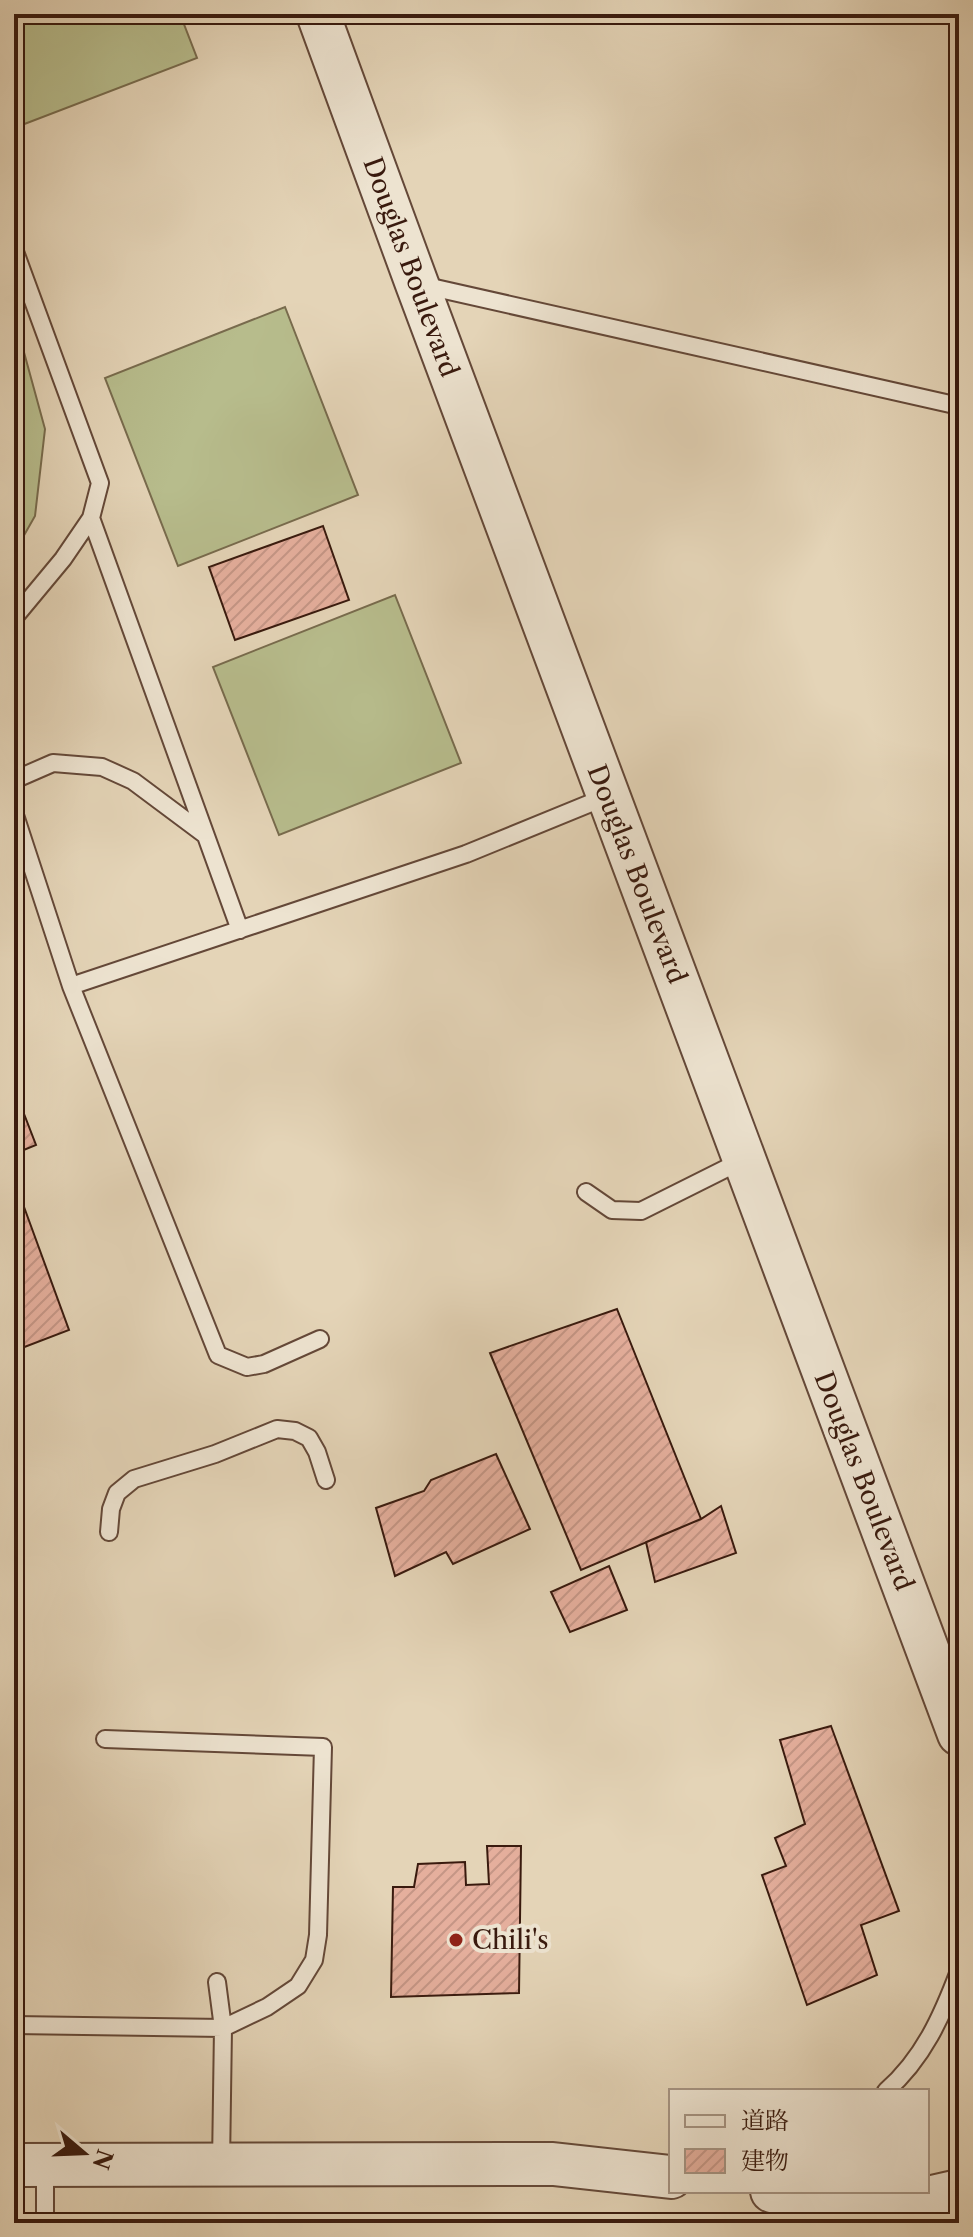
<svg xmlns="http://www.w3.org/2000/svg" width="973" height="2237" viewBox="0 0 973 2237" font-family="'Libre Caslon Text','Noto Serif JP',serif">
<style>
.pitch{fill:#b7bc8c;stroke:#786b4d;stroke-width:2}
.building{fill:url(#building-hatch);stroke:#391a0e;stroke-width:2}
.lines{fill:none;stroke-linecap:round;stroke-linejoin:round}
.service-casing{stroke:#644838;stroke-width:20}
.tertiary-casing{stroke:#644838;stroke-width:46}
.service{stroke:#ede3d0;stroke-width:16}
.tertiary{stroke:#ede3d0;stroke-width:42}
.poi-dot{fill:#8f2418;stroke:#ede3d0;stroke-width:3}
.labels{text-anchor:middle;stroke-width:8;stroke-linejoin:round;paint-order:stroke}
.street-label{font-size:26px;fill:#391a0e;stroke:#ede3d0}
.poi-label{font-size:26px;fill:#391a0e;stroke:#ede3d0;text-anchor:start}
</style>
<defs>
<pattern id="building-hatch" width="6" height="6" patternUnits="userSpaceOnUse" patternTransform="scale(2)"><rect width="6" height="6" fill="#e5af9d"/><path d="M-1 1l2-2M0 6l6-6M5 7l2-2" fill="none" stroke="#c59686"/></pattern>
</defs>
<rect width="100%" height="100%" fill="#e4d4b7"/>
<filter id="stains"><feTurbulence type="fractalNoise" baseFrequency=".0025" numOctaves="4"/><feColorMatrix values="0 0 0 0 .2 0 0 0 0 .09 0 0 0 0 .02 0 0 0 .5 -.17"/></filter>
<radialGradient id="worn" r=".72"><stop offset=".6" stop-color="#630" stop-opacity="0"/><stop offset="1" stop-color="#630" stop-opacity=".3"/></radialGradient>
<!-- pitch -->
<path class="pitch" d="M14 14H180L197 58 14 128Z
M285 307 358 495 178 566 105 378Z
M14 335 22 345 45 429 35 516 14 553Z
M395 595 461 763 279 835 213 667Z"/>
<!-- building -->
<path class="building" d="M323 526 349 600 235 640 209 567Z
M14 1088 36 1145 14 1154Z
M20 1196 69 1330 14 1351V1198Z
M617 1309 701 1519 581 1570 490 1353Z
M496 1454 530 1529 453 1564 446 1552 395 1576 376 1508 424 1491 431 1480Z
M721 1506 736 1553 655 1582 646 1542 701 1519Z
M609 1566 627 1610 570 1632 551 1592Z
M831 1726 899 1911 861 1925 877 1975 807 2005 762 1875 786 1866 775 1838 805 1824 780 1740Z
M487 1846H521L519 1993 391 1997 393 1887H414L418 1864 465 1862 466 1885 489 1884Z"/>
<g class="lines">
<defs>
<path id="service" d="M14 249 100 483 91 518 240 930
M422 285 959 406
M14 618 63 559 91 518
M14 780 53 763 102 767 133 781 204 834
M14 812 71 986 218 1355 247 1367 264 1364 320 1339
M71 986 466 854 608 796
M586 1192 612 1210 641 1211 743 1160
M109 1532 111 1509 117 1493 134 1479 215 1454 277 1429 295 1431 309 1438 317 1452 326 1480
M217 1982 223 2028 221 2164
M14 2025 223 2028 267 2007 298 1986 314 1960 318 1935 323 1747 105 1739
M886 2091C923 2059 942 2016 959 1971
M45 2223V2166"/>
<path id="tertiary" d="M318 14 417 284 959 1734
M14 2165 553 2164 671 2177
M772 2191 862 2213 891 2223
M862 2213 959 2191"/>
</defs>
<!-- service casing -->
<use href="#service" class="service-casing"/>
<!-- tertiary casing -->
<use href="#tertiary" class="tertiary-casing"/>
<!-- service -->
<use href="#service" class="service"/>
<!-- tertiary -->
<use href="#tertiary" class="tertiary"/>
</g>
<!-- markers -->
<circle class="poi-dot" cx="456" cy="1940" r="8"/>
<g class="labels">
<!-- street labels -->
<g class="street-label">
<text transform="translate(411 267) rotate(70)" y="9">Douglas Boulevard</text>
<text transform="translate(637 874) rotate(69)" y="9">Douglas Boulevard</text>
<text transform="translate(864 1481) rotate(69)" y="9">Douglas Boulevard</text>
</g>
<!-- poi labels -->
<g class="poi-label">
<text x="472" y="1949">Chili's</text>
</g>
</g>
<!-- margin -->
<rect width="973" height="2237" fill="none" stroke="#e4d4b7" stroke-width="48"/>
<rect x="16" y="16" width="941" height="2205" fill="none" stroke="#391a0e" stroke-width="4"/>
<rect x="24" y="24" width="925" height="2189" fill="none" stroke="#391a0e" stroke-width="2"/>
<!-- legend -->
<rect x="669" y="2089" width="260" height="104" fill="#ede3d0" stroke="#a59382" stroke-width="2"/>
<rect x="685" y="2115" width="40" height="12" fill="#ede3d0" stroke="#a59382" stroke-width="2"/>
<text x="741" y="2129" font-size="24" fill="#391a0e">道路</text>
<rect x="685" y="2149" width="40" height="24" fill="url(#building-hatch)" stroke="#a59382" stroke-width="2"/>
<text x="741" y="2169" font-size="24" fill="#391a0e">建物</text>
<!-- north arrow -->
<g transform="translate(84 2153) rotate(109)" stroke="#ede3d0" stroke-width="6" paint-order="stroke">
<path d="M0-6L14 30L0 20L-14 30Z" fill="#391a0e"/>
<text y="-12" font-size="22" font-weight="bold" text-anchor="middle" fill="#391a0e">N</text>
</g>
<rect width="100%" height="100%" filter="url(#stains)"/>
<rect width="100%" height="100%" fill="url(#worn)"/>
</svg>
